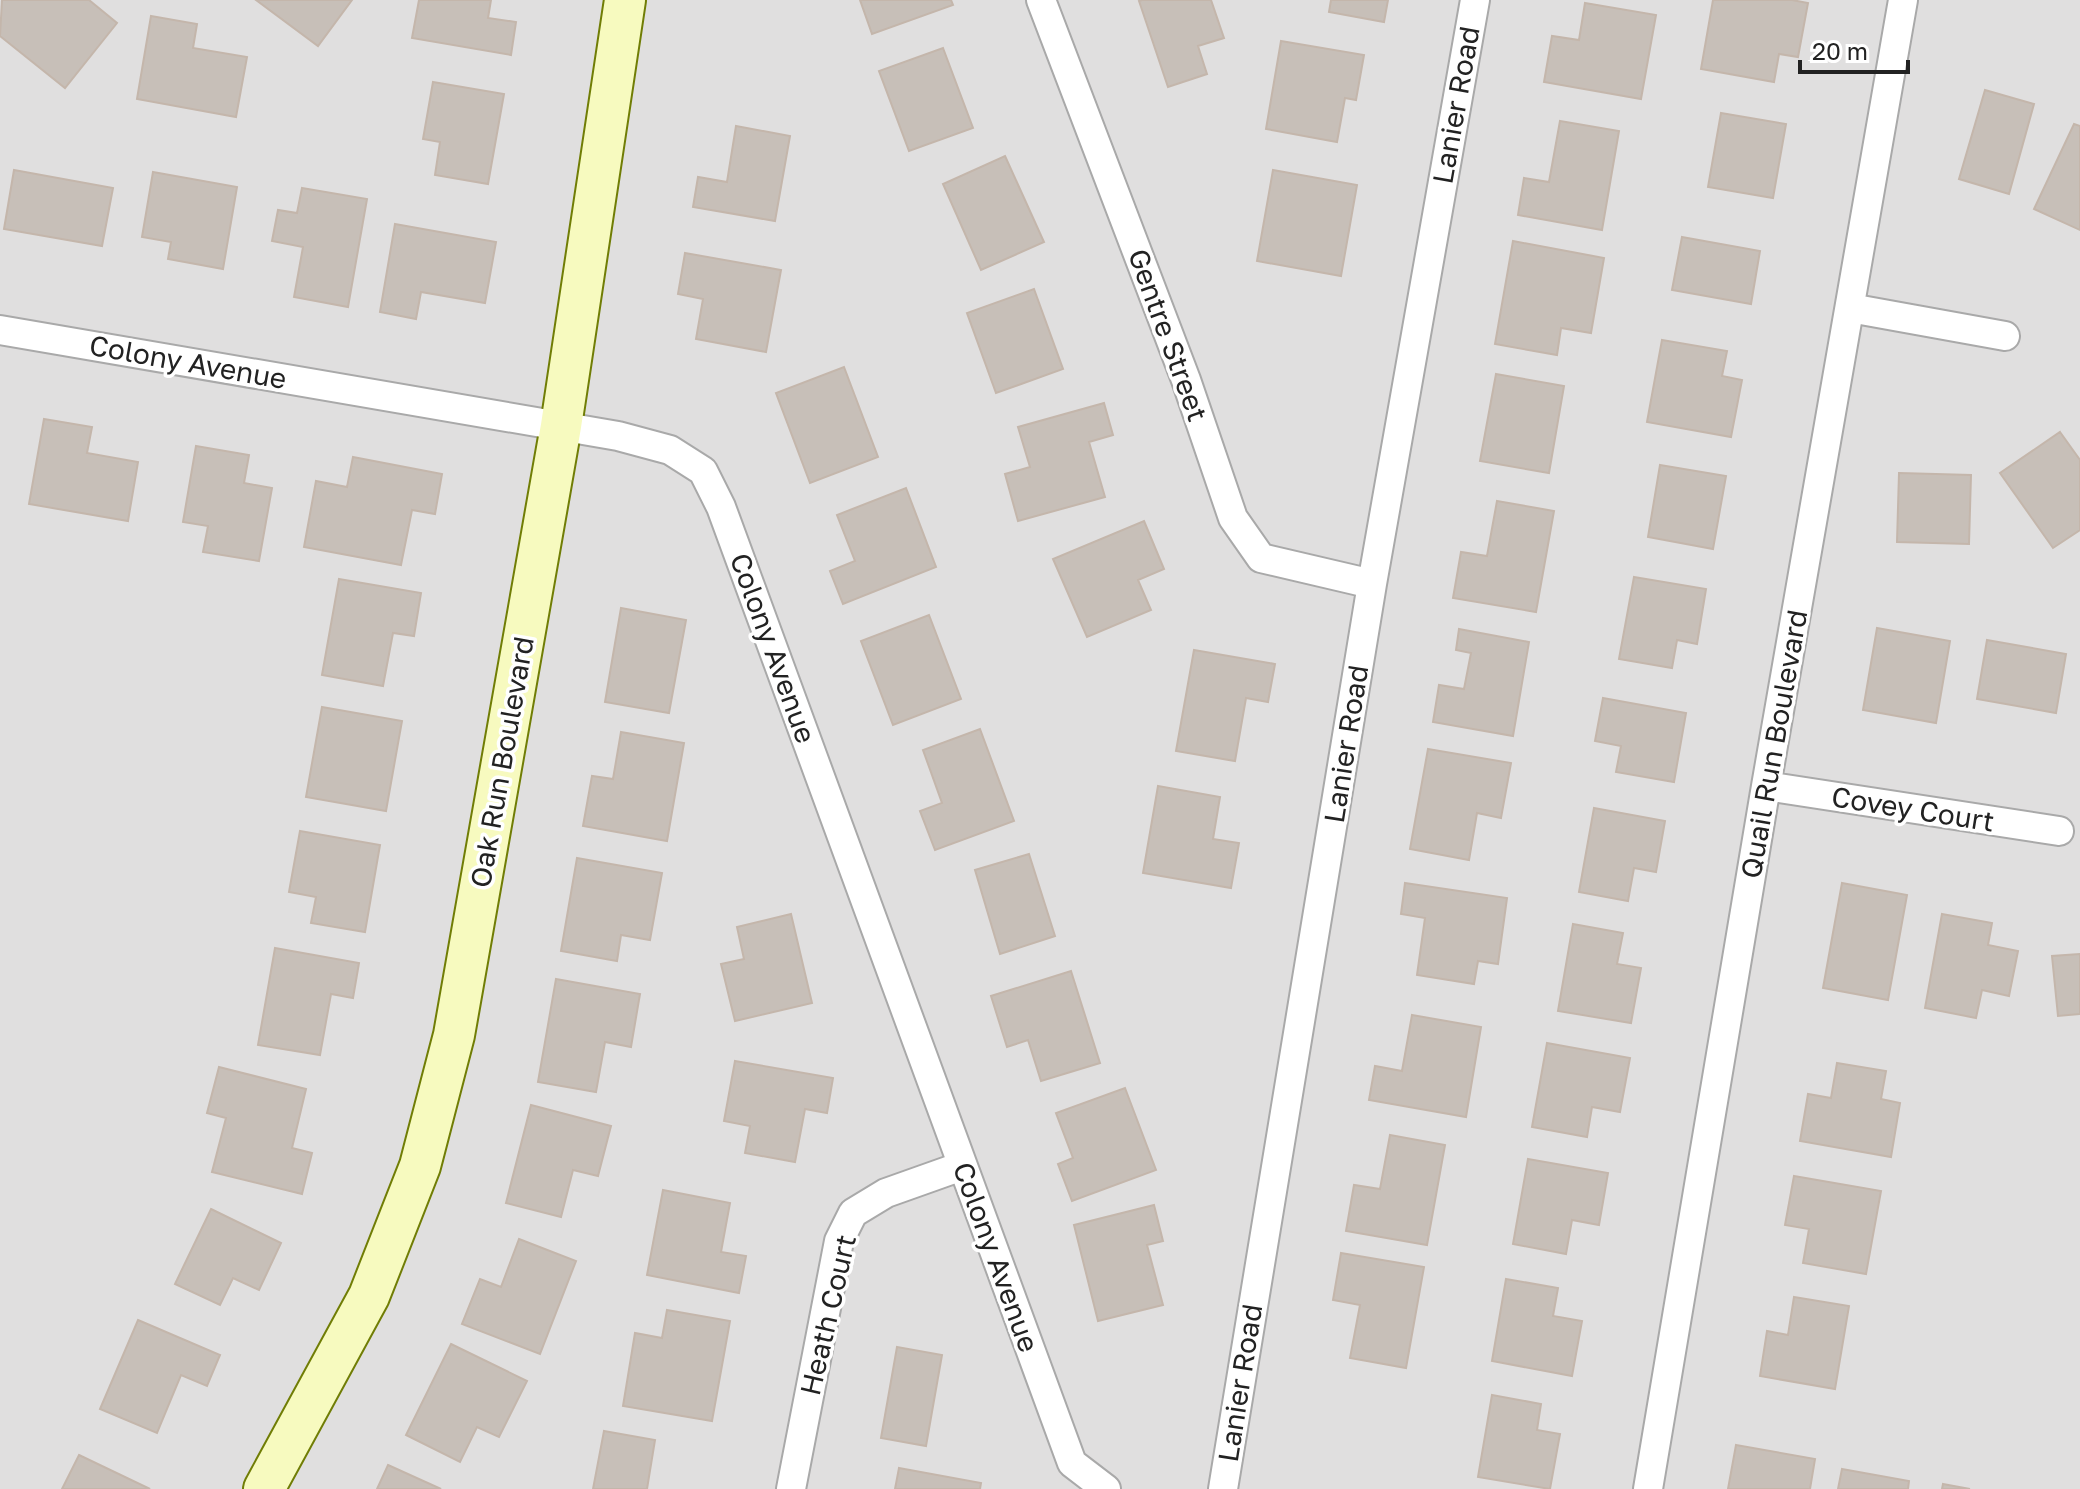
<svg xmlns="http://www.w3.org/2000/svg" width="2080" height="1489" viewBox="0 0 2080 1489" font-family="'Golos Text',sans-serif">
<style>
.residential{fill:#e0dfdf}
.building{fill:#c7bfb8;stroke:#c4b6ab;stroke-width:2}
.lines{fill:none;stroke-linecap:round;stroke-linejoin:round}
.street-casing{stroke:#a9a9a9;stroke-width:32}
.secondary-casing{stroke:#707d05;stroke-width:44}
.street{stroke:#fff;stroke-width:28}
.secondary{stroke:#f7fabf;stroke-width:40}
.labels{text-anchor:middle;stroke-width:7;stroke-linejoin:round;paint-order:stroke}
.street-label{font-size:28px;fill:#222;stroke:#fff}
</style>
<rect width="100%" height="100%" fill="#f2efe9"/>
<!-- residential -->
<path class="residential" d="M0 0H2080V1489H0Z"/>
<!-- building -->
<path class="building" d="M2 0H89L117 23 65 88 0 36Z
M256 0H352L318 46Z
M419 0H491L488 18 516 22 511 55 412 38Z
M860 0H951L953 5 872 34Z
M1142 0H1211L1224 38 1198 46 1207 74 1168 87 1139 1Z
M1331 0H1388L1384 22 1329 12Z
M1713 0H1792L1808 3 1798 57 1779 54 1774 82 1701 69Z
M1585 3 1656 15 1641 99 1544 82 1552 36 1579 40Z
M151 16 197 24 193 48 247 57 236 117 137 99Z
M1281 41 1364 55 1356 100 1345 98 1337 142 1266 129Z
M943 48 973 128 909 151 879 71Z
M433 82 504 94 488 184 435 175 440 142 423 139Z
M1985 90 2034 104 2009 194 1959 179Z
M1721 113 1786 124 1773 198 1708 187Z
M1560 121 1619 131 1602 230 1518 215 1524 178 1549 182Z
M2074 124 2080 126V230L2034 209Z
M736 126 790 136 775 221 693 207 698 177 727 182Z
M1005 156 1044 242 981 270 943 184Z
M14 170 113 188 102 246 4 229Z
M1273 170 1357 185 1341 276 1257 261Z
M153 172 237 187 223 269 168 259 171 242 142 237Z
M302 188 367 199 348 307 294 297 303 247 272 241 278 210 297 213Z
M395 224 496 242 485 303 421 292 416 319 380 312Z
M1682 237 1760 251 1751 304 1672 290Z
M1513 241 1604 258 1591 333 1561 328 1557 355 1495 344Z
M685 253 781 270 766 352 696 339 703 299 678 294Z
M1034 289 1063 369 996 393 967 313Z
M1662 340 1727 351 1722 376 1742 380 1731 437 1647 422Z
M844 367 878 457 810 483 776 393Z
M1496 374 1564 386 1549 473 1480 461Z
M1104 403 1113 435 1089 442 1105 497 1018 521 1005 474 1030 467 1018 427Z
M44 419 92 427 87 453 138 462 128 521 29 504Z
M2060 432 2080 460V530L2053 548 2000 473Z
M196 446 249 455 244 483 272 488 259 561 203 552 208 526 183 522Z
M353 457 442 474 435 514 412 510 401 565 304 547 316 481 347 487Z
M1660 465 1726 476 1713 549 1648 537Z
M1899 473 1971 475 1969 544 1897 542Z
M906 488 936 567 843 604 830 571 855 561 837 515Z
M1497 501 1554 511 1536 612 1453 598 1461 552 1487 556Z
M1144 521 1164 569 1138 580 1151 610 1087 637 1053 559Z
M1634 577 1706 589 1697 644 1677 640 1672 668 1619 659Z
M339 579 421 593 414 636 393 633 383 686 322 675Z
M621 608 686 620 669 713 605 702Z
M929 615 961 699 893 725 861 641Z
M1877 628 1950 641 1936 723 1863 710Z
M1459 629 1529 642 1513 736 1433 722 1439 685 1464 689 1471 653 1456 650Z
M1987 640 2066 654 2056 713 1977 699Z
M1194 650 1275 664 1268 702 1246 698 1235 761 1176 751Z
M1603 698 1686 713 1674 782 1616 772 1621 746 1595 741Z
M322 707 402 721 386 811 306 797Z
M980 729 1014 821 935 850 920 811 942 803 923 750Z
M621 732 684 743 667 841 583 826 592 776 613 779Z
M1428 749 1511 763 1501 818 1477 813 1469 860 1410 849Z
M1158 786 1220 797 1213 839 1239 843 1231 888 1143 873Z
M1594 808 1665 821 1656 872 1634 868 1628 901 1579 892Z
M300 831 380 845 365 932 311 923 316 897 289 892Z
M1029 854 1055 936 1000 954 975 870Z
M577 858 662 873 650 940 621 935 617 961 561 951Z
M1405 883 1507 898 1498 964 1478 961 1474 984 1417 975 1425 918 1401 914Z
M1842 883 1907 895 1888 1000 1823 988Z
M791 914 812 1003 735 1021 721 964 744 959 737 927Z
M1942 914 1992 923 1988 945 2018 951 2009 996 1982 990 1976 1018 1925 1008Z
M1573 924 1623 933 1617 964 1641 968 1631 1023 1558 1011Z
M275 948 359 963 353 998 331 994 320 1055 258 1045Z
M2080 954V1014L2058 1016 2052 956Z
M1071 971 1100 1063 1041 1081 1028 1040 1007 1047 991 996Z
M556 979 640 994 631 1047 605 1042 596 1092 538 1082Z
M1412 1015 1481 1027 1466 1117 1369 1100 1375 1066 1402 1071Z
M1547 1043 1630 1058 1620 1112 1592 1107 1587 1137 1532 1127Z
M735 1061 833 1078 827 1113 805 1109 795 1162 745 1153 750 1126 724 1121Z
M1837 1063 1886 1071 1881 1099 1900 1103 1891 1157 1800 1141 1808 1094 1831 1098Z
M219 1067 306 1089 292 1148 312 1153 302 1194 212 1172 226 1118 207 1113Z
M1125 1088 1156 1170 1072 1201 1058 1164 1073 1158 1056 1113Z
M531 1105 611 1126 598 1176 573 1170 561 1217 506 1203Z
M1390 1135 1445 1145 1427 1245 1346 1231 1354 1185 1380 1189Z
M1528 1159 1608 1173 1599 1225 1572 1220 1566 1254 1513 1244Z
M1794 1176 1881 1191 1866 1274 1803 1263 1809 1229 1785 1225Z
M663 1190 730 1203 721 1252 746 1256 739 1293 647 1275Z
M1154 1205 1163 1241 1147 1245 1163 1305 1098 1321 1074 1225Z
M211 1209 281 1243 259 1290 233 1278 220 1305 175 1284Z
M519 1239 576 1261 540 1354 462 1324 480 1279 501 1287Z
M1341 1253 1424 1267 1406 1368 1350 1358 1360 1305 1333 1300Z
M1506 1279 1558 1288 1553 1316 1582 1321 1572 1376 1492 1361Z
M1794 1297 1849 1306 1835 1389 1760 1376 1767 1331 1788 1335Z
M667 1310 730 1321 712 1421 623 1406 635 1333 662 1338Z
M138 1320 220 1355 207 1386 181 1375 157 1433 100 1409Z
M451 1344 527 1381 499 1437 477 1427 460 1462 406 1435Z
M897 1347 942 1355 926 1446 881 1438Z
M1492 1395 1541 1404 1537 1430 1560 1434 1550 1489 1478 1477Z
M604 1431 655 1440 647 1489H593Z
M1736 1445 1815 1459 1810 1489H1728Z
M79 1455 150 1489H62Z
M388 1465 441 1489H377Z
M899 1468 981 1483 980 1489H895Z
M1842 1469 1909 1481 1908 1489H1838Z
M1943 1484 1970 1489H1942Z"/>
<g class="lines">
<defs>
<path id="street" d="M1041 0 1186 380 1233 518 1261 558 1372 584
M1850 308 2005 336
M0 330 618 436 670 450 703 471 721 507 1072 1463 1106 1489
M1766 786 2059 831
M791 1489 839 1241 853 1213 886 1193 962 1166
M1223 1489 1372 584 1475 0
M1648 1489 1766 786 1903 0"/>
<path id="secondary" d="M264 1489 369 1296 420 1166 454 1035 561 426 625 0"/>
</defs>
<!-- street casing -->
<use href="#street" class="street-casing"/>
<!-- secondary casing -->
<use href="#secondary" class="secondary-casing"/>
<!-- street -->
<use href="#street" class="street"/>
<!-- secondary -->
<use href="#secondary" class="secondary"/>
</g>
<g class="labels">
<!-- street labels -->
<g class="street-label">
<text transform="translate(1456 105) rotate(-80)" y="10">Lanier Road</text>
<text transform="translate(1168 335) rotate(70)" y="10">Gentre Street</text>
<text transform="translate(188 362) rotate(10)" y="10">Colony Avenue</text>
<text transform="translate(773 648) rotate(70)" y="10">Colony Avenue</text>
<text transform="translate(1346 744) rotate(-81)" y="10">Lanier Road</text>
<text transform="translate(1774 744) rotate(-80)" y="10">Quail Run Boulevard</text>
<text transform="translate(502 762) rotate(-80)" y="10">Oak Run Boulevard</text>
<text transform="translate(1913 809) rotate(9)" y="10">Covey Court</text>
<text transform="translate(996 1257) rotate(70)" y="10">Colony Avenue</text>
<text transform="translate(828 1315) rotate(-77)" y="10">Heath Court</text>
<text transform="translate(1240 1383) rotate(-81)" y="10">Lanier Road</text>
</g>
</g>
<!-- scale -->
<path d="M1800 60v12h108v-12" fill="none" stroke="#222222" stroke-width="4"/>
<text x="1812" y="60" font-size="24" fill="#222222" stroke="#ffffff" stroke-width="6" paint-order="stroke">20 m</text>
</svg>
